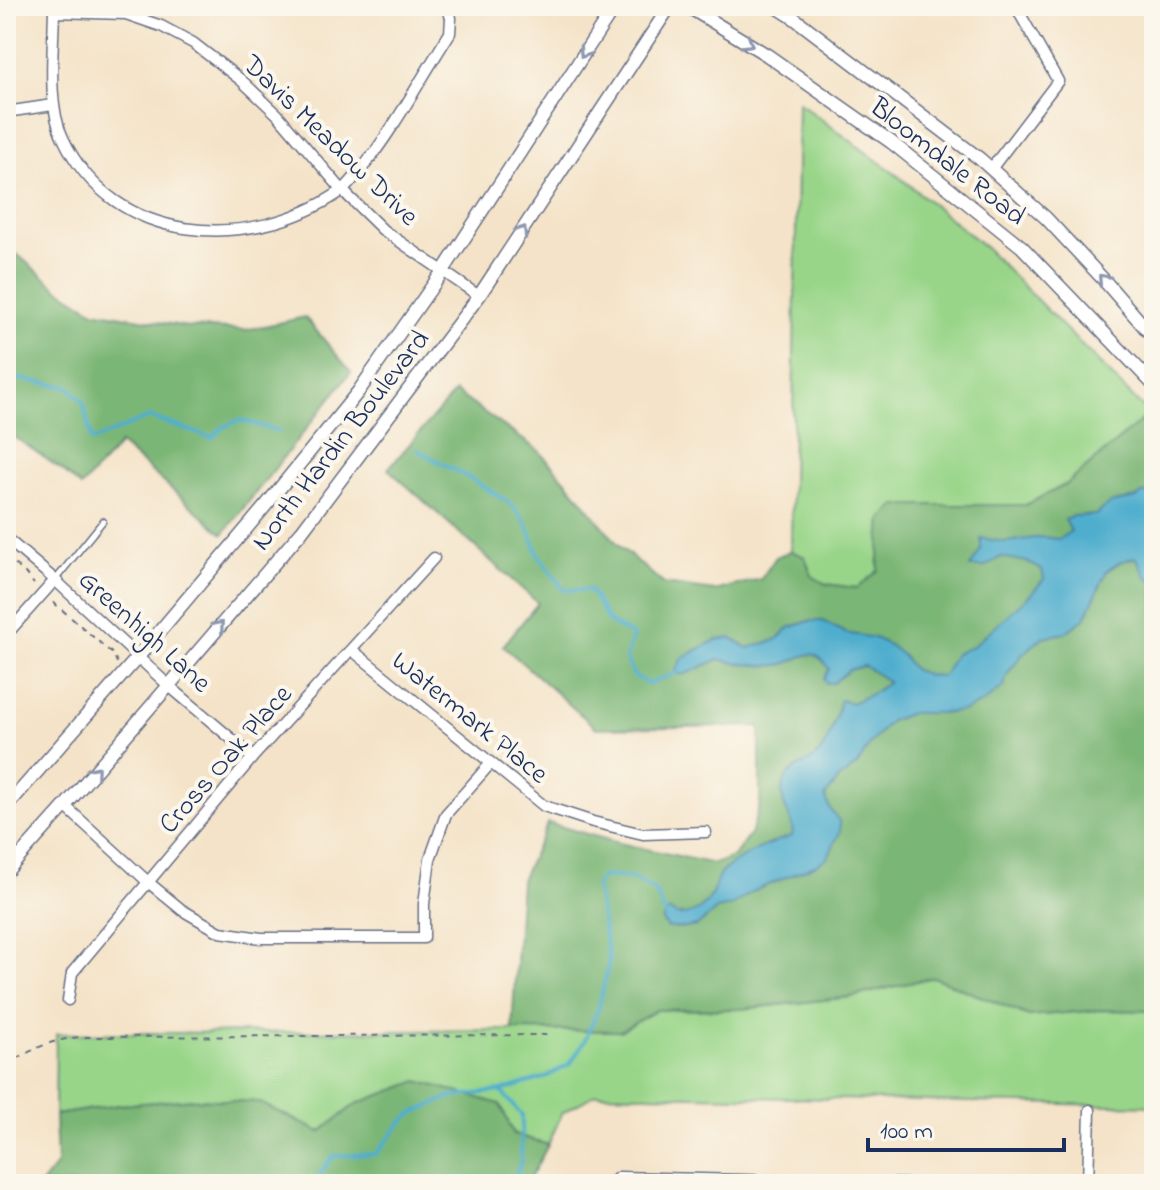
<svg xmlns="http://www.w3.org/2000/svg" width="1160" height="1190" viewBox="0 0 1160 1190" font-family="'Indie Flower',sans-serif">
<style>
.green{fill:#99d589;stroke:#5a8274;stroke-width:2}
.forest{fill:#7ab675;stroke:#4a726a;stroke-width:2}
.water{fill:#4faece;stroke:#356e96;stroke-width:2}
.lines{fill:none;stroke-linecap:round;stroke-linejoin:round}
.stream{stroke:#4faece;stroke-width:4}
.service-casing{stroke:#676e83;stroke-width:8}
.minor-casing{stroke:#676e83;stroke-width:13}
.tertiary-casing{stroke:#676e83;stroke-width:15}
.path{stroke:#676e83;stroke-width:2;stroke-dasharray:6 6;stroke-linecap:butt}
.service{stroke:#fff;stroke-width:5}
.minor{stroke:#fff;stroke-width:10}
.tertiary{stroke:#fff;stroke-width:12}
.oneway{stroke:#8d97ae}
.labels{text-anchor:middle;stroke-width:8;stroke-linejoin:round;paint-order:stroke}
.street-label{font-size:28px;fill:#1b2f5e;stroke:#fbf7ec}
</style>
<rect width="100%" height="100%" fill="#fbf7ec"/>
<filter id="ink" filterUnits="userSpaceOnUse"><feTurbulence type="fractalNoise" baseFrequency=".0125" numOctaves="2"/><feDisplacementMap in="SourceGraphic" scale="16" xChannelSelector="R" yChannelSelector="G"/><feConvolveMatrix kernelMatrix="1 2 1 2 8 2 1 2 1" color-interpolation-filters="sRGB"/></filter>
<filter id="wash" filterUnits="userSpaceOnUse"><feTurbulence type="fractalNoise" baseFrequency=".006" numOctaves="4" result="noise"/><feDisplacementMap in="SourceGraphic" scale="32" xChannelSelector="R" yChannelSelector="G"/><feGaussianBlur stdDeviation="1.8" result="paint"/><feColorMatrix in="noise" values="0 0 0 0 0 0 0 0 0 0 0 0 0 0 0 0 0 1.4 0 .05"/><feComposite in="paint" operator="in"/></filter>
<g filter="url(#wash)">
<rect width="100%" height="100%" fill="#f4e3c8"/>
<!-- green -->
<path class="green" d="M798 102 902 179 987 249 1149 414 1067 484 1026 505 973 506 882 519 878 571 857 588 826 585 812 576 804 557 791 551Z
M933 977 1029 1016 1101 1010 1154 1011V1106L596 1094 562 1113 548 1145 514 1134 356 1104 320 1132 258 1102 194 1099 119 1105 55 1115 56 1034 512 1030 620 1031 657 1010 741 1009 851 997Z"/>
<!-- forest -->
<path class="forest" d="M6 245 57 288 94 311 188 327 246 330 305 317 351 372 223 534 120 444 81 487 62 470 6 431Z
M455 392 539 451 568 483 620 547 664 584 715 591 761 579 776 557 791 551 805 557 812 576 826 584 857 588 878 571 882 519 896 505H1026L1067 484 1149 414 1154 419V1011L1101 1010 1029 1016 933 977 851 997 741 1009 657 1010 620 1031 512 1030 521 880 548 823 619 843 714 864 733 857 751 833 760 804V726L596 728 503 646 538 603 388 469Z
M418 1081 500 1104 514 1134 548 1145 527 1184H41L57 1164 55 1115 119 1105 194 1099 258 1102 320 1132 356 1104Z"/>
<!-- water -->
<path class="water" d="M1154 492V582L1146 576 1136 557 1120 562 1107 571 1085 618 1065 633 1043 637 1022 655 1007 675 1004 686 983 703 964 711 948 713H911L890 721 870 744 857 765 839 779 825 796 830 809 840 822V832L828 857 817 864 752 892 731 906 717 909 697 926 686 928H668L662 921 665 914 670 911 676 915C691 916 705 909 712 894 716 886 716 877 723 871 743 854 767 844 792 836 796 820 778 804 783 787 787 768 802 767 814 758 828 747 837 716 840 700L852 703 875 692 888 681 864 666 849 670 833 683H826L824 679 829 669C811 640 800 663 778 665 764 667 732 663 719 659L686 674H674L682 658 716 640 731 638 748 648 776 640 789 628 809 621H823L845 633 875 638 891 646 903 656 913 669 926 675 943 676 955 654 973 646 1031 594 1044 579 1042 570 1027 562 1001 557 984 567H970L981 549V538L1005 542 1042 537 1059 539 1071 531 1065 520 1073 516 1095 515 1111 503 1136 498 1142 494Z"/>
<g class="lines">
<!-- stream -->
<path class="stream" d="M6 377 69 387 83 402 92 441 149 417 212 438 223 427 240 420 279 431
M417 450 473 480 512 505 527 525 538 554 564 590H590L609 622 633 636 626 658 634 676 649 684 676 673
M169 1184C193 1177 207 1173 231 1184
M318 1184 320 1173 334 1156 376 1154 400 1124 411 1114 450 1097 501 1091 546 1077 570 1064 585 1040 599 1007 609 961 596 884 603 876 633 878 655 891 667 918
M431 1184 460 1179 514 1180 521 1161 522 1115 501 1091"/>
</g>
</g>
<g filter="url(#ink)">
<g class="lines">
<defs>
<path id="service" d="M56 579 103 521"/>
<path id="minor" d="M54 6C54 45 46 103 63 138 113 246 250 253 340 192 348 187 354 177 361 170 395 128 421 78 450 33L451 18 447 6
M54 12 126 14 161 26 193 43 241 80 278 115 343 191 383 230 479 296
M6 112 53 105
M991 169 1058 81 1020 14 1018 6
M6 538 55 580 168 685 253 757
M6 635 55 580
M352 650 544 806 593 822 643 834 706 832
M65 806 148 882 182 910 220 932 261 938H424V904L430 859 446 814 491 763
M68 1000 72 973 253 757 434 558
M611 1184 619 1177 906 1184
M1088 1184 1090 1110"/>
<path id="tertiary" d="M687 6 767 55 891 142 1022 247 1154 385
M775 6 794 18 980 159 1046 218 1103 279 1154 338
M6 807 138 657 267 504 358 392 443 271 615 6
M6 872 65 806 302 531 479 296 670 6"/>
</defs>
<!-- service casing -->
<use href="#service" class="service-casing"/>
<!-- minor casing -->
<use href="#minor" class="minor-casing"/>
<!-- tertiary casing -->
<use href="#tertiary" class="tertiary-casing"/>
<!-- path -->
<path class="path" d="M6 557 25 573 34 584
M53 602 114 655 117 663
M6 1064C36 1049 47 1040 82 1037L548 1035"/>
<!-- service -->
<use href="#service" class="service"/>
<!-- minor -->
<use href="#minor" class="minor"/>
<!-- tertiary -->
<use href="#tertiary" class="tertiary"/>
</g>
<!-- one-way arrows -->
<defs><path id="oneway-chevron" d="M-2-3.5L2.5 0L-2 3.5" fill="none" stroke-width="1.6" stroke-linecap="round" stroke-linejoin="round" transform="scale(2)"/></defs>
<g class="oneway">
<use href="#oneway-chevron" transform="translate(748 43) rotate(31)"/>
<use href="#oneway-chevron" transform="translate(584 53) rotate(123)"/>
<use href="#oneway-chevron" transform="translate(522 231) rotate(-57)"/>
<use href="#oneway-chevron" transform="translate(1103 279) rotate(-132)"/>
<use href="#oneway-chevron" transform="translate(219 626) rotate(-49)"/>
<use href="#oneway-chevron" transform="translate(95 771) rotate(-50)"/>
</g>
</g>
<g class="labels">
<!-- street labels -->
<g class="street-label">
<text transform="translate(332 139) rotate(44)" y="10">Davis Meadow Drive</text>
<text transform="translate(949 160) rotate(38)" y="10">Bloomdale Road</text>
<text transform="translate(339 439) rotate(-52)" y="10">North Hardin Boulevard</text>
<text transform="translate(146 630) rotate(42)" y="10">Greenhigh Lane</text>
<text transform="translate(471 716) rotate(39)" y="10">Watermark Place</text>
<text transform="translate(224 758) rotate(-49)" y="10">Cross Oak Place</text>
</g>
</g>
<!-- margin -->
<rect width="1160" height="1190" fill="none" stroke="#fbf7ec" stroke-width="32"/>
<!-- scale -->
<path d="M868 1138v12h196v-12" fill="none" stroke="#1b2f5e" stroke-width="4"/>
<text x="880" y="1138" font-size="24" fill="#1b2f5e" stroke="#fbf7ec" stroke-width="6" paint-order="stroke">100 m</text>
</svg>
